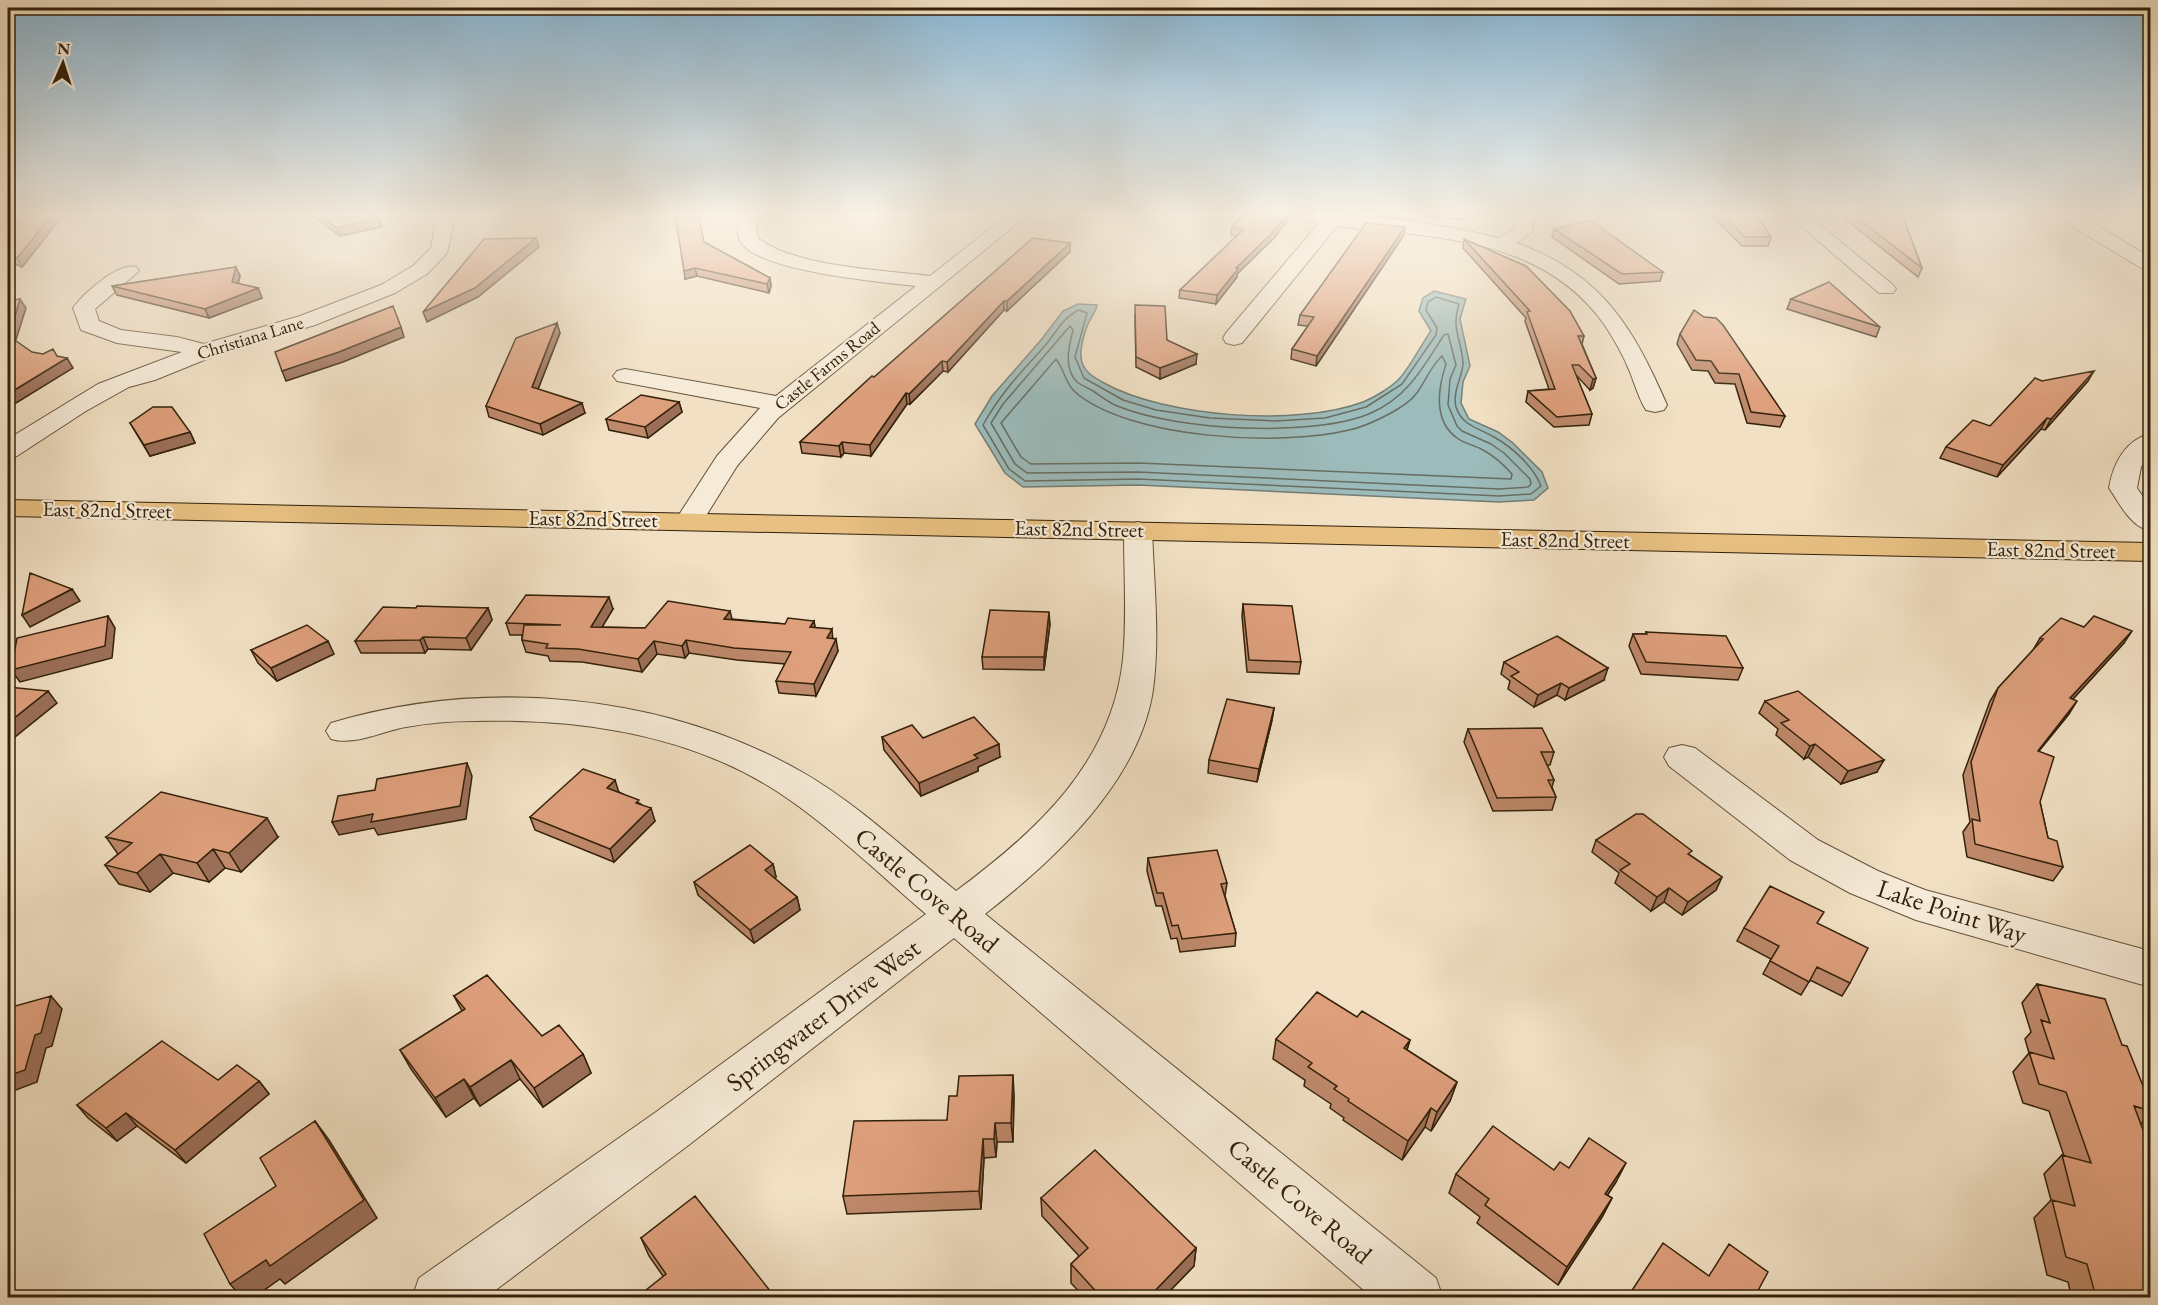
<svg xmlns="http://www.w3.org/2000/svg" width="2158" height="1305" viewBox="0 0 2158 1305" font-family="'EB Garamond',serif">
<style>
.water{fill:#9cbbbb;stroke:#727d74;stroke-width:1.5}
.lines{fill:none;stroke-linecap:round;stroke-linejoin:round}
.shore{stroke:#686e62;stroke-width:1.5}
.minor-casing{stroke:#625138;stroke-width:2}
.primary-casing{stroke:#33210a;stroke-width:2}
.minor{fill:#f6ebd8;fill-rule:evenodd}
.primary{fill:#e8c082;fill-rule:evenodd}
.wall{fill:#bf896b;stroke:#33210a;stroke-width:1.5}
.shaded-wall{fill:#9b6f57;stroke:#33210a;stroke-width:1.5}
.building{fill:#de9f7c;stroke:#33210a;stroke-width:1.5}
.labels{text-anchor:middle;stroke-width:4.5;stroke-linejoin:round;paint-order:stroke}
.far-street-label{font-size:18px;fill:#33210a;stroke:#f6ebd8}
.street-label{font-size:21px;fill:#33210a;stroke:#f6ebd8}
.near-street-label{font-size:26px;fill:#33210a;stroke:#f6ebd8}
</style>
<rect width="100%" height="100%" fill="#f1e0c3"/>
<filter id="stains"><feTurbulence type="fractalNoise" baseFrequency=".00333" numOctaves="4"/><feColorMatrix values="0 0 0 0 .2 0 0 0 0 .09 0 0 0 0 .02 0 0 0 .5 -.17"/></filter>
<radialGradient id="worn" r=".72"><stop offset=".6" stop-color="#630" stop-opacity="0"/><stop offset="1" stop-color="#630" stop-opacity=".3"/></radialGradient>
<!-- water -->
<path class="water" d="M1434 291 1466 299 1460 319 1470 366 1463 382 1461 403 1469 419 1498 432 1513 443 1542 472 1548 488 1534 500 1499 502 1138 485 1023 487 1005 473 975 424 992 396 1041 340 1063 311 1078 304 1097 305C1096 313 1092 315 1089 322 1085 330 1080 348 1081 357 1082 371 1093 377 1104 383 1165 417 1297 427 1363 402 1373 398 1390 388 1398 380 1409 369 1421 345 1431 331L1419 311 1423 298Z"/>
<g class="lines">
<!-- shore -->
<path class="shore" d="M1436 297 1459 304C1451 329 1461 338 1463 362 1464 373 1452 391 1456 407 1462 426 1479 428 1494 437 1512 447 1534 467 1541 486L1531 494 1499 496 1138 479 1025 481 1009 469 983 425C1000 394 1020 373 1044 347 1056 333 1062 318 1079 310L1087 313 1075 357 1084 378 1123 400 1156 410 1210 418 1275 421 1325 418 1366 407 1402 384 1436 335 1437 328 1426 310 1428 302Z
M1070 326 1073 330C1069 346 1063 368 1077 382 1081 385 1088 388 1093 391 1101 396 1110 404 1120 407 1177 430 1314 438 1371 413 1408 397 1423 367 1444 335L1448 334 1456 365 1450 379 1448 405 1457 426 1462 431 1491 444 1504 453 1530 479 1531 484 1528 487 1499 489 1138 472 1027 473 1015 464 991 423 1003 404Z
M1442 356 1446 364C1438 388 1433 421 1457 438 1465 444 1475 445 1483 450 1494 456 1504 465 1512 474L1511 479 1139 463 1031 464 1021 457 1001 423 1056 359C1064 369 1065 382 1074 391 1127 439 1281 447 1349 430 1364 427 1378 420 1391 413 1400 408 1410 402 1416 394 1426 381 1430 367 1442 356Z"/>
<defs>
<path id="minor" d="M424 214H443L453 227 447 253 427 274 395 293 315 325 219 354 155 380 129 387 86 411 17 456 8 458V439L98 384 182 352 117 343 81 330 73 308C84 293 118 262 136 267L139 271 95 309 99 321 121 330 177 337 204 344 300 316 381 285 413 266 431 248 435 228Z
M745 214H763L756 228 758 238C795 267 883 270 930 276L1009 214H1029L778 418 737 466 699 527 689 530 679 527 675 521 717 456 760 408 617 381 613 376 617 371 625 369 776 396 916 286C878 282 772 272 745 247 734 237 737 225 745 214Z
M1289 214C1359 214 1431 221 1499 238L1514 229 1517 214H1535L1532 232 1516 243C1601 273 1633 327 1667 405L1664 410 1655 412 1646 410C1639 399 1635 385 1630 372 1623 355 1614 339 1604 324 1540 235 1433 238 1337 226L1242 343 1234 345 1226 343 1223 338 1226 333 1319 223 1292 218Z
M1787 214H1807L1893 285 1896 289 1893 293H1879Z
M2055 214H2077L2150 257V271L2143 269 2058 218Z
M2150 434V454L2141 467 2137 488 2150 507V531C2130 526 2120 504 2109 488 2113 464 2125 440 2150 434Z
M1138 522 1148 525 1152 531C1154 584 1160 638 1153 690 1139 782 1054 860 985 914L1436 1278 1443 1298H1373L954 938 690 1144 485 1298H412L419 1278 656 1112 926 914C878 873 831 827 778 792 689 734 578 718 474 721 451 721 428 723 406 727 382 731 355 746 331 739L326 731 331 723C484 677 663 693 802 772 855 802 908 852 956 891 1036 832 1112 763 1123 659 1127 617 1124 573 1124 531L1128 525Z
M1682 745 1695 748 1818 840 1878 871 1925 890 2150 951V987L1916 920 1850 893 1790 860 1669 766 1664 757 1669 748Z"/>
<path id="primary" d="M8 500 2150 543V561L8 516Z"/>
</defs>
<!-- minor casing -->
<use href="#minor" class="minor-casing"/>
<!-- primary casing -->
<use href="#primary" class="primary-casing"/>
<!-- minor -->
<use href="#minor" class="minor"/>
<!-- primary -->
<use href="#primary" class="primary"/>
</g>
<!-- wall -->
<path class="wall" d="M8 214H64L22 267 8 261Z
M310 214H371L379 218 382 227 340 236Z
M1244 214H1290L1289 218 1275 237 1237 274V277L1216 304 1179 298 1180 290 1237 236 1231 235 1232 227Z
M1376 214H1467L1466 220 1418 215 1415 220 1376 216Z
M1710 214H1757L1771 237 1768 246H1742Z
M1844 214H1902L1922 268 1918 277 1846 220Z
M1554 229 1663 272 1660 281 1619 284 1552 237Z
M1404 235 1316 366 1291 359 1292 349 1308 326 1298 325 1300 315Z
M1464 239 1584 336 1582 344 1596 378 1593 388 1590 390 1576 375 1592 414 1589 425 1554 427 1526 402 1528 391 1549 389 1525 321 1526 318 1463 248Z
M704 242 770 278 771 286 769 293 697 276 685 279Z
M1070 252 1007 311 1004 310 948 372 943 371 910 404H907L871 456 844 453 841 457 802 453 800 442 874 377Z
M236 267 240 276 238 284 258 288 262 298 209 318 117 295 112 286Z
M1791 299 1880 327 1876 337 1787 309Z
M1135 315 1167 340 1196 364 1160 379 1136 367Z
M1704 317 1785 416 1780 427 1747 423 1735 384 1715 383 1708 371 1692 370 1677 344 1680 334Z
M560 333 538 389 585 413 543 435 489 417 486 406Z
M2042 381H2088L2045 430 2041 429 1997 477 1940 458 1946 447 1990 426Z
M679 402 682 412 648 438 609 430 606 419Z
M130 423 190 432 195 443 150 456Z
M1243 604 1301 662 1299 674 1247 672 1242 616Z
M416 608H488L492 620 471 650 428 649 425 653H361L355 641Z
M613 609 602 627 645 628 732 619 785 624 814 621 815 628 833 638 838 651 816 696 779 693 776 681 785 664 737 660 689 653 685 658 657 654 642 672 582 662 550 661 548 656 526 652 522 640V635H510L506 623Z
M1050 624 1044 670 983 669 982 657Z
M1646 632 1743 668 1738 680 1641 674 1629 646 1633 634H1646Z
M2040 638 2124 643 2073 699 2069 714 2039 751 2040 802 2048 838 2063 867 2053 881 1967 857 1963 832 1970 822 1963 775 1990 701 1998 688 2033 650Z
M251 650 334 654 277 681 258 663Z
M1504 662 1604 680 1565 700 1557 695 1534 707 1508 689 1510 681 1501 674Z
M1765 701 1877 772 1841 784 1808 757 1804 759 1776 735 1778 729 1759 713Z
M1274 708 1272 720 1257 782 1208 773 1209 760Z
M1468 729 1554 752 1550 765H1547L1554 780 1552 787 1556 797 1552 810 1493 811 1464 742Z
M882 737 923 738 1000 757 978 767V771L921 796 884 750Z
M619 792 641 804 655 821 614 862 535 830 530 817Z
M106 837H278L241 872 225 868 209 882 173 873 150 892 119 884 105 865 118 854Z
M1596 840 1690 855 1722 877 1716 890 1682 915 1664 902 1651 911 1615 883 1619 873 1592 852Z
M1148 858 1227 883 1225 896 1236 933 1235 946 1180 952 1177 938 1171 939 1162 906H1156L1147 871Z
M773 864 776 877 774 878 797 897 800 910 754 943 698 895 694 882Z
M1817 923 1850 983 1842 996 1810 980 1801 995 1763 974 1771 959 1737 941 1744 928Z
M2037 984 2122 1045 2151 1106V1113L2141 1124 2151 1298H2072L2068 1282 2047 1275 2034 1218 2051 1200 2044 1174 2062 1155 2064 1156 2049 1111 2023 1103 2013 1072 2029 1053 2025 1039 2031 1032 2022 1003Z
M454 996 542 1036 583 1054 591 1073 543 1107 520 1079 480 1106 474 1098 446 1117 411 1069 400 1050 462 1011Z
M1357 1017 1410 1040 1407 1050 1457 1082 1450 1101 1431 1131 1425 1127 1402 1160 1343 1120 1344 1118 1330 1108 1331 1104 1304 1086 1305 1080 1273 1059 1276 1039Z
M259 1081 269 1094 186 1163 137 1126 117 1141 88 1118 77 1105Z
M1014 1094 1013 1142H997L996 1157 984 1158 981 1209 847 1214 843 1196 947 1120 957 1096Z
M1569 1168 1616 1182 1607 1195 1612 1198 1602 1217 1558 1285 1477 1223 1480 1217 1449 1193 1456 1174 1554 1170Z
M1041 1198 1196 1248 1194 1266 1163 1298H1085L1071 1283V1264L1079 1256 1042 1216Z
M641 1238 771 1292 663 1276 649 1256Z"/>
<!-- shaded-wall -->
<path class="shaded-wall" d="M53 214H64L22 267 17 258Z
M1287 214H1290L1289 218 1275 237 1237 274V277L1216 304 1217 295 1236 268Z
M379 218 382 227 340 236 337 228Z
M1405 227 1404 235 1316 366 1317 356Z
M536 238 539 247 478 297 427 322 423 312Z
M1070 243V252L1007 311V301Z
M236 267 240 276 236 291 232 282Z
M695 268 697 276 685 279 684 271Z
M770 278 771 286 769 293 767 284Z
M258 288 262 298 209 318 205 309Z
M20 299 26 308 14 346 9 336Z
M1004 301V310L948 372 947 362Z
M557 323 560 333 535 397 532 387Z
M401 327 404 337 343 362 286 381 282 371Z
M1197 354 1196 364 1160 379V368Z
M67 358 73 368 8 408V394Z
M942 361 943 371 910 404 909 394Z
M2094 371 2088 381 2045 430 2051 419Z
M1596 378 1593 388 1590 390 1593 379Z
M906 393 907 404 871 456 870 445Z
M679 402 682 412 648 438 645 427Z
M582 403 585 413 543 435 540 424Z
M2047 418 2041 429 1997 477 2003 465Z
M190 432 195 443 150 456 144 445Z
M842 442 844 453 841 457 839 446Z
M72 589 80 601 30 627 22 615Z
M609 597 613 609 595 639 591 627Z
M488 608 492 620 471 650 466 638Z
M730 611 733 623 724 619Z
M1049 612 1050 624 1044 670V657Z
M108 616 115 628 112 658 20 682 11 670Z
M814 621 816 633 810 627Z
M832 629 833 642 827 638Z
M2132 631 2124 643 2062 711 2070 698Z
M423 637 428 649 425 653 420 640Z
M836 639 838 651 816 696 814 684Z
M686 640 689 653 685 658 682 646Z
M328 641 334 654 277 681 271 668Z
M654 641 657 654 642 672 638 659Z
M1608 668 1604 680 1565 700 1569 688Z
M1561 683 1557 695 1534 707 1538 695Z
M48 691 57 703 10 741 8 737V723Z
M2077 701 2069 714 2029 763 2038 751Z
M1274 708 1272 720 1257 782 1259 769Z
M999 744 1000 757 978 767V771L921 796 919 783 974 755Z
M1815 744 1808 757 1804 759 1810 746Z
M1884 760 1877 772 1841 784 1848 771Z
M467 763 472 776 466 819 378 835 374 828 339 835 332 822Z
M615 780 619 793 607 788Z
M651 808 655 821 614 862 610 849Z
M267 818 278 837 241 872 229 853Z
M213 849 225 868 209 882 197 863Z
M160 854 173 873 150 892 137 873Z
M773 864 776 877 768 883 765 870Z
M1722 877 1716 890 1682 915 1688 902Z
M1669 888 1664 902 1651 911 1657 897Z
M797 897 800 910 754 943 750 930Z
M51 996 62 1009 52 1046 46 1048 37 1082 8 1093V1076L35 1035Z
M1410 1040 1404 1059V1048Z
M583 1054 591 1073 543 1107 534 1088Z
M511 1060 520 1079 480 1106 470 1087Z
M1013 1075 1014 1094 1013 1142 1011 1123Z
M464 1079 474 1098 446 1117 435 1098Z
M259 1081 269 1094 186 1163 175 1150Z
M1457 1082 1450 1101 1431 1131 1437 1112Z
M1431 1108 1425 1127 1402 1160 1408 1141Z
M126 1113 137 1126 117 1141 106 1128Z
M315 1121 329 1140 377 1218 285 1284 280 1279 253 1298H242L230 1284Z
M995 1123 997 1142 996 1157 994 1139Z
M983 1139 984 1158 981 1209 979 1191Z
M1626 1163 1616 1182 1596 1213 1605 1194Z
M1612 1198 1602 1217 1558 1285 1567 1267Z
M1196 1248 1194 1266 1163 1298H1148Z
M771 1292 772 1298H764Z"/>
<!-- building -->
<path class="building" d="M8 214H53L17 258 8 254Z
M318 214H371L379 218 337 228Z
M675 214H698L704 242 770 278 767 284 695 268 684 271Z
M1244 214H1287L1276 229 1236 268 1238 269 1217 295 1180 290 1244 229 1232 227Z
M1722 214H1757L1771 237H1745Z
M1852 214H1902L1922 268Z
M1590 220 1663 272 1622 274 1554 229Z
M1366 223 1405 227 1317 356 1292 349 1314 317 1300 315Z
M536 238 475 288 423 312 484 239Z
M1033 238 1070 243 1007 301H1004L947 362 942 361 909 394 906 393 870 445 842 442 839 446 800 442 872 376 874 377Z
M1464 239 1526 266 1570 311 1584 336H1578L1596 378 1593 379 1579 365H1572L1592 414 1557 417 1528 391 1555 389 1527 312 1530 311Z
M236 267 232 282 258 288 205 309 112 286Z
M1829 282 1880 327 1791 299Z
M20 299 9 336 32 352 43 354 53 349 57 356 67 358 8 394V301Z
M1135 305 1165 306 1167 340 1197 354 1160 368 1136 357Z
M393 306 401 327 339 352 282 371 275 352Z
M1694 310 1704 317 1716 318 1723 325 1785 416 1751 412 1739 374 1719 373 1711 361 1696 360 1680 334Z
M557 323 532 387 582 403 540 424 486 406 516 338Z
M2094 371 2051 419 2047 418 2003 465 1946 447 1973 420 1990 426 2035 378 2042 381Z
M641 395 679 402 645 427 606 419Z
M153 407H172L190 432 144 445 130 423Z
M30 573 72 589 22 615Z
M526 595 609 597 591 627 645 628 668 601 730 611 724 619 785 624 788 618 814 621 810 627 832 629 827 638 836 639 814 684 776 681 791 652 734 648 686 640 682 646 654 641 638 659 578 649 546 648 548 644 522 640 524 625H561L506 623Z
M1243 604 1292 606 1301 662 1249 660Z
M417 606 488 608 466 638 423 637 420 640 355 641 383 607 416 608Z
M990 610 1049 612 1044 657H982Z
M108 616 105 646 11 670 17 638Z
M2094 616 2132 631 2070 698 2077 701 2038 751 2054 757 2040 802 2048 838 2057 841 2063 867 1975 844 1972 819 1980 821 1971 762 1998 688 2043 639 2040 638 2061 618 2084 627Z
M307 625 328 641 271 668 251 650Z
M1646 632 1726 636 1743 668 1646 662 1633 634H1647Z
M1557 636 1608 668 1569 688 1561 683 1538 695 1511 676 1519 672 1504 662Z
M8 687 48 691 8 723Z
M1798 691 1884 760 1848 771 1815 744 1810 746 1781 723 1789 720 1765 701Z
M1227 699 1274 708 1259 769 1209 760Z
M974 717 999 744 974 755 978 758 919 783 882 737 912 725 923 738Z
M1542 728 1554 752H1541L1554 780H1548L1556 797 1497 798 1468 729Z
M467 763 460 806 371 822 373 814 332 822 338 796 375 790 377 779Z
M583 769 615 780 607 788 639 800 636 803 651 808 610 849 530 817Z
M161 792 267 818 229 853 213 849 197 863 160 854 137 873 105 865 132 843 106 837Z
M1636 814H1643L1692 851 1688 854 1722 877 1688 902 1669 888 1657 897 1620 870 1630 864 1596 840Z
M750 845 773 864 765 870 797 897 750 930 694 882Z
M1217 850 1227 883 1221 884 1236 933 1182 939 1178 925 1172 926 1163 893H1157L1148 858Z
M1770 886 1824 912 1817 923 1868 948 1850 983 1817 967 1809 982 1770 961 1779 946 1744 928Z
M487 975 542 1036 559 1025 583 1054 534 1088 511 1060 470 1087 464 1079 435 1098 400 1050 465 1009 454 996Z
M2037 984 2105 999 2122 1045 2127 1046 2151 1106V1111L2134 1106 2151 1151V1298H2119L2094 1290 2087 1264 2066 1257 2052 1200 2075 1206 2062 1155 2091 1163 2066 1092 2039 1084 2029 1052 2054 1059 2041 1020 2050 1023Z
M1317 992 1357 1017 1362 1011 1410 1040 1404 1048 1457 1082 1437 1112 1431 1108 1408 1141 1348 1101 1349 1099 1334 1089 1337 1086 1308 1067 1312 1063 1276 1039Z
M51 996 41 1033 35 1035 25 1070 8 1076V1008Z
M162 1041 218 1080 237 1065 259 1081 175 1150 126 1113 106 1128 77 1105Z
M1013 1075 1011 1123H995L994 1139H983L979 1191 843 1196 854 1121 947 1120 949 1096H957L959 1076Z
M315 1121 364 1200 270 1266 266 1260 230 1284 204 1234 276 1186 260 1158Z
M1493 1126 1554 1170 1560 1162 1569 1168 1589 1138 1626 1163 1605 1194 1612 1198 1567 1267 1485 1205 1489 1199 1456 1174Z
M1095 1150 1196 1248 1148 1298H1102L1071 1264 1088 1248 1041 1198Z
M695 1196 771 1292 764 1298H636L666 1274 641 1238Z
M1663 1243 1709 1276 1729 1244 1768 1272 1754 1298H1632L1629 1295Z"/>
<!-- sky -->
<linearGradient id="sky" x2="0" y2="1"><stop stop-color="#89b7d6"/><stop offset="0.54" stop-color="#f9f1e4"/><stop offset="1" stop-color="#f9f1e4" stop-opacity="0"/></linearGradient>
<rect width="2158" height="397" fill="url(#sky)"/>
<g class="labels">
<!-- far-street labels -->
<g class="far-street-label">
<text transform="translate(250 338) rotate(-17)" y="6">Christiana Lane</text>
<text transform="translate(827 366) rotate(-39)" y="6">Castle Farms Road</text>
</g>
<!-- street labels -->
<g class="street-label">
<text transform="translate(107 510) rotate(1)" y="7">East 82nd Street</text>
<text transform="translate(593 519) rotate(1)" y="7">East 82nd Street</text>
<text transform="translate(1079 529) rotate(1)" y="7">East 82nd Street</text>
<text transform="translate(1565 540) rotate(1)" y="7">East 82nd Street</text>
<text transform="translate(2051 550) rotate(1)" y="7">East 82nd Street</text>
</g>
<!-- near-street labels -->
<g class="near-street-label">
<text transform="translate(927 890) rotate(40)" y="9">Castle Cove Road</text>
<text transform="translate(1952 911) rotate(18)" y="9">Lake Point Way</text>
<text transform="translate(823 1015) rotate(-37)" y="9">Springwater Drive West</text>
<text transform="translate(1300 1201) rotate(40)" y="9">Castle Cove Road</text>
</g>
</g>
<!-- margin -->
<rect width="2158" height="1305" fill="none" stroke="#f1e0c3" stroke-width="30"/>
<rect x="9" y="9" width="2140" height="1287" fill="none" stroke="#33210a" stroke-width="3"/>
<rect x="15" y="15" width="2128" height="1275" fill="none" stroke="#33210a" stroke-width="1.5"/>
<!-- north arrow -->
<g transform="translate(63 63) rotate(3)" stroke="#f6ebd8" stroke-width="4.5" paint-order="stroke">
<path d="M0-4.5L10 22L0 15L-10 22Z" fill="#33210a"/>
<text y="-9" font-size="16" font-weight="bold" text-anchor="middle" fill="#33210a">N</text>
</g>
<rect width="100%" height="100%" filter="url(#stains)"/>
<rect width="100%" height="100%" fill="url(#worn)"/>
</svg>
